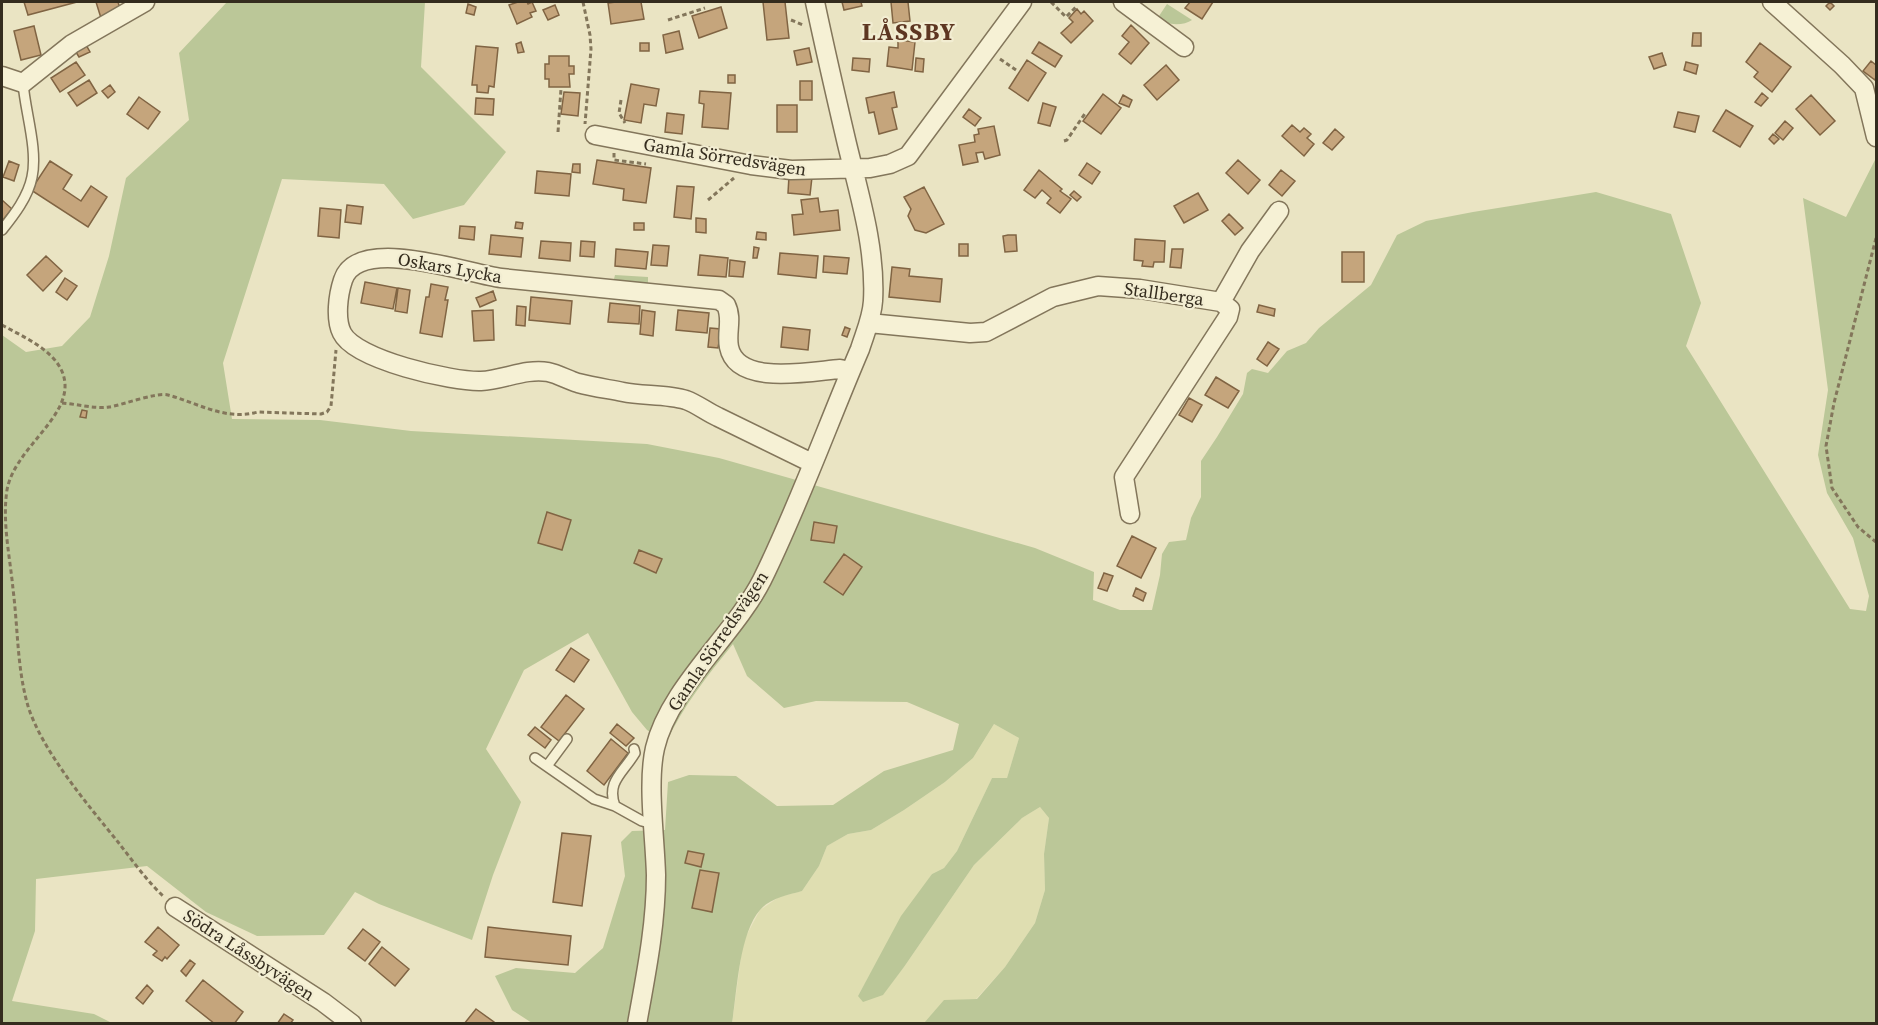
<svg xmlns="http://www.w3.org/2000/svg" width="1878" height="1025" viewBox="0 0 1878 1025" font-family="'Source Serif 4',serif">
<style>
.farmland{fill:#dfdeb1}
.green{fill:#bbc798}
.building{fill:#c5a57c;stroke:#806443;stroke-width:1.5}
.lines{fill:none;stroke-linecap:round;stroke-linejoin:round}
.service-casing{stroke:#83765b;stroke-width:12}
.minor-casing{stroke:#83765b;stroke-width:21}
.path{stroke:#83765b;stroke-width:3;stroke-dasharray:4.5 3;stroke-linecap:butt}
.service{stroke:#f6f1d5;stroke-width:9}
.minor{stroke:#f6f1d5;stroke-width:18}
.labels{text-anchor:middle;stroke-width:4.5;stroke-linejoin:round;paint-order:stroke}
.street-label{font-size:18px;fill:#342c1e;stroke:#f2edd2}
.district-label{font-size:24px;font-weight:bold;letter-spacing:1.5px;fill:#5d3621;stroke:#f2edd2}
</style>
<rect width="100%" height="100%" fill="#eae4c3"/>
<!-- farmland -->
<path class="farmland" d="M994 724 1019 738 1007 778H992L957 851 944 868 932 874 878 960 858 996 883 994 904 967 974 865 1022 818 1040 807 1049 818 1044 854 1045 890 1035 923 1005 967 976 999 944 1001 924 1023 732 1024 743 942 760 910 779 897 802 891 819 866 827 846 848 834 871 830 904 810 945 782 973 758Z"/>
<!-- green -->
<path class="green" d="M227 2H425L421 67 506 152 464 205 413 219 384 184 282 179 223 363 232 419 320 420 411 431 647 444 719 458 1035 548 1094 572 1093 600 1120 610H1152L1160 575 1162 554 1169 542 1186 540 1191 518 1201 497V461L1217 437 1243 394 1247 373 1252 369 1268 373 1287 351 1306 343 1319 328 1371 285 1397 235 1426 221 1473 212 1596 192 1671 214 1701 303 1686 346 1850 609 1866 611 1869 596 1853 538 1827 493 1818 455 1828 390 1803 198 1846 217 1876 158V1023H924L944 1000 977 999 1005 967 1035 923 1045 890 1044 854 1049 818 1040 807 1022 818 974 865 904 967 883 995 863 1002 858 996 901 916 932 874 944 868 957 851 992 778H1007L1019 738 994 724 973 758 945 782 904 810 871 830 848 834 827 846 819 866 802 891C788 895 770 898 760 910 739 934 737 992 732 1023H532L512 1010 495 976 516 968 575 973 603 948 625 876 621 842 632 831 665 830 668 782 689 775 736 776 777 806 833 805 884 771 953 750 959 724 907 702 816 701 784 708 747 676 733 644C707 676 683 706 666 743L647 730 632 712 588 633 524 670 486 749 521 802 493 875 472 940 379 904 355 892 324 935 257 936 206 912 147 866 36 879 35 931 12 1001 94 1014 112 1023H2V335L26 352 62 346 90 317 109 256 126 178 189 120 179 53Z
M1167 4 1192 20C1184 26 1167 25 1158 20L1159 16Z
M615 275 648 277V286L613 283Z"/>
<!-- building -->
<path class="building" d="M24 2H77L28 15Z
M96 2H118L121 12 101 18Z
M518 2H527L528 4 532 2 536 11 530 13 532 17 517 24 509 5Z
M616 2H641L644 19 611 24 608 3Z
M763 2H785L789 38 767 40Z
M842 2H861L862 6 844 10Z
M891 2H908L910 21 893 23Z
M1190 2H1213L1202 19 1185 8Z
M1830 2 1834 6 1830 10 1826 6Z
M468 4 476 7 474 15 466 13Z
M555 5 559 15 548 20 543 10Z
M721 7 727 28 699 38 692 16Z
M1077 9 1081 14 1084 11 1093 21 1071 43 1061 33 1073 22 1069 18Z
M1131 25 1149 43 1131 64 1119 54 1129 42 1122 36Z
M34 26 41 55 21 60 14 31Z
M679 31 683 49 666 53 663 35Z
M1693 33H1701V46H1692Z
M898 40 915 42 912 70 887 66 889 47 898 48Z
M521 42 524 52 518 53 516 44Z
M1039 42 1062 56 1055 67 1032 53Z
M85 43 90 52 79 57 74 49Z
M640 43H649V51H640Z
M1760 43 1791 67 1772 92 1754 77 1758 72 1746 62Z
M476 46 498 48 494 87 489 86 488 93 477 92V85H472Z
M809 48 812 62 797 65 794 51Z
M1662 53 1666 65 1654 69 1649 57Z
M549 56H569V66H574V74H569L570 87H549V79H545V64H549Z
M853 58 870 59 869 72 852 70Z
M916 58 924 59 923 72 915 71Z
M1027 60 1046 73 1028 101 1009 88Z
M1871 61 1876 65V77L1875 80 1863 71Z
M76 62 85 75 60 92 51 78Z
M1686 62 1698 65 1696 74 1684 70Z
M1166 65 1179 80 1157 100 1144 85Z
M728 75H735V83H728Z
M89 80 97 93 77 106 68 93Z
M800 81H812V100H800Z
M631 84 659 89 656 106 644 104 641 123 624 120Z
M110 85 115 92 108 98 102 91Z
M700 91 731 93 728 129 702 127 704 104 699 103Z
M564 92 580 93 578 116 561 114Z
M894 92 897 107 892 108 897 129 879 134 874 112 869 113 866 98Z
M1762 93 1768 98 1761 106 1755 102Z
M1103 94 1121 108 1101 134 1083 121Z
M1123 95 1132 100 1129 107 1119 103Z
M1811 95 1835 121 1820 135 1796 109Z
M139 97 160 112 148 129 127 114Z
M476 98 494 99 493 115 475 114Z
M1043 103 1056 107 1050 126 1038 123Z
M777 105H797V132H777Z
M969 109 981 118 975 126 963 117Z
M1726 110 1753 126 1740 147 1713 131Z
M1678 112 1699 116 1695 132 1674 127Z
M667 113 684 115 682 134 665 132Z
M1785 121 1793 128 1783 140 1775 133Z
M1292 125 1300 132 1304 128 1311 134 1307 138 1314 144 1304 156 1282 136Z
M994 126 1000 155 985 159 983 152 976 153 978 162 963 165 959 145 975 142 974 135 979 134 978 129Z
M1335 129 1344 137 1332 150 1323 143Z
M1773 134 1779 139 1774 144 1769 139Z
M597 160 651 168 646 203 623 200 624 189 593 184Z
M1238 160 1260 180 1248 194 1226 173Z
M9 161 19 165 14 181 3 177Z
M50 161 72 175 63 189 81 201 91 186 107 197 88 227 31 190Z
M1087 163 1100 172 1092 184 1079 175Z
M573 164H580V173L572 172Z
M1039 170 1062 189 1060 191 1071 199 1060 213 1047 203 1051 198 1042 190 1035 198 1024 190Z
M1281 170 1295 181 1282 196 1269 185Z
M537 171 571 174 569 196 535 193Z
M789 176 812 177 810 195 788 193Z
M677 186 694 187 691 219 674 217Z
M924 187 944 224 926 233 915 230 908 216 911 209 904 197Z
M1074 191 1081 197 1077 201 1070 195Z
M1198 193 1208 210 1184 223 1174 206Z
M818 198 820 212 838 210 840 230 794 235 792 215 803 214 801 200Z
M2 200 12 209 2 221Z
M347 205 363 207 361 224 345 222Z
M320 208 341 210 339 238 318 236Z
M1229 214 1243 228 1235 235 1222 221Z
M696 218 706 219V233L696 232Z
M516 222 523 223 522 229 515 228Z
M634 223H644V230H634Z
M460 226 475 227 474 240 459 238Z
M757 232 766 233V240L756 239Z
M491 235 523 238 521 257 489 254Z
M1008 235H1016L1017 251 1005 252 1003 236Z
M1135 239 1165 241 1164 262H1154L1153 267 1142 266 1143 261 1134 260Z
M541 241 571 243 570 261 539 258Z
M581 241 595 242 594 257 580 256Z
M959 244H968V256H959Z
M653 245 669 246 667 266 651 265Z
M754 247 759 248 757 258H753Z
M616 249 648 252 646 269 615 266Z
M1172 249H1183L1181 268 1170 267Z
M1342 252H1364V282H1342Z
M780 253 818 256 816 278 778 274Z
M700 255 728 258 726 277 698 275Z
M46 256 62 271 43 291 27 275Z
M824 256 849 258 847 274 823 272Z
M730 260 745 262 743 277 729 276Z
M892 267 910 269 909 276 942 279 940 302 889 297Z
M65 278 77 286 67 300 56 292Z
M365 282 397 288 393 309 361 303Z
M431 284 448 287 445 300H448L442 337 420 333 426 297H429Z
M398 288 410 290 407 313 395 311Z
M493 291 496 300 480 307 476 298Z
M531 297 572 301 570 324 529 320Z
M610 303 640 306 639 324 608 322Z
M1259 305 1275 309 1274 316 1257 312Z
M517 306 526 307 525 326 516 325Z
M493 310 494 340 474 341 472 311Z
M642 310 655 312 653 336 640 334Z
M678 310 709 313 707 333 676 330Z
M783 327 810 330 808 350 781 347Z
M845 327 850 329 847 337 842 335Z
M710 328 721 329 718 348 708 347Z
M1268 342 1279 349 1267 366 1257 359Z
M1216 377 1239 391 1228 408 1205 395Z
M1189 398 1202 405 1192 422 1179 415Z
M82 410 87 411 86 418 80 417Z
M547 512 571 520 562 550 538 543Z
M814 522 837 526 834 543 811 540Z
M1132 536 1156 548 1141 578 1117 566Z
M639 550 662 559 656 573 634 563Z
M844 554 862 567 843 595 824 582Z
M1104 573 1113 576 1107 591 1098 588Z
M1136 588 1146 593 1143 601 1133 596Z
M571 648 589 660 574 682 556 670Z
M566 695 584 709 559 741 541 727Z
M617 724 634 738 626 746 610 733Z
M535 727 551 740 545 748 528 735Z
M611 739 628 753 604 785 587 771Z
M562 833 591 836 582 906 553 902Z
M688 851 704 854 701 867 685 863Z
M700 870 719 873 712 912 692 908Z
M158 927 179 945 167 959 165 957 162 961 153 955 157 951 145 942Z
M488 927 571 936 568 965 485 957Z
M363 929 380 942 365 961 348 948Z
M382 947 409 969 395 986 369 964Z
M190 960 195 964 186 976 181 971Z
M203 980 243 1012 234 1024H215L186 1001Z
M147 985 153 991 143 1004 136 998Z
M476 1009 494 1022 493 1024H464Z
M284 1014 293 1020 290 1024H277Z"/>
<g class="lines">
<defs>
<path id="service" d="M2 230C14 215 28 197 32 177 38 149 25 111 23 83
M535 758 594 799 615 806 642 821 653 824
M547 766 567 739
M615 806C606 782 623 773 635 753L634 749"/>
<path id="minor" d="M1123 2 1184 47
M1772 2 1842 65 1864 88 1876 137
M2 76 23 83 72 44 145 2
M595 135 751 165 791 170 870 168 890 164 908 156 1022 2
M1221 302 1250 251 1279 211
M869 323 970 333 986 332 1053 297 1098 286 1140 289 1221 302 1230 309 1228 317 1124 477 1130 514
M812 463C781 448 749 432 718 417 707 412 697 404 686 400 668 394 642 396 623 392 608 389 593 387 578 383 568 380 558 374 548 372 526 368 503 380 481 381 453 382 355 360 342 333 335 319 338 295 343 280 358 234 468 274 501 278L719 300 726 305C733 319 726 332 729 347 737 387 812 371 840 369L850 371
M175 907 323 1002 352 1024
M637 1024C646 974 656 925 656 875 655 837 647 783 655 748 669 688 734 635 762 580 799 505 827 426 860 349 865 333 872 318 873 301 876 248 859 194 847 144 836 97 825 49 815 2"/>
</defs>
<!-- service casing -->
<use href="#service" class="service-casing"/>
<!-- minor casing -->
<use href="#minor" class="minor-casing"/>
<!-- path -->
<path class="path" d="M583 2 590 35 591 49 585 124
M1051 2 1066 17 1076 7
M668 20 705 8
M791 20 803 25
M1000 59 1016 70
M621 100 619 113 625 123
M558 132 561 89
M1064 141 1067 140 1086 112
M614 153V160L646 164
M708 200 734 178
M1876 238 1834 403 1826 446 1832 488 1858 527 1876 542
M2 325C25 338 63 353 65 384 67 420 14 450 7 490 2 522 10 557 13 589 18 628 17 669 28 706 42 751 88 805 118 842 132 860 147 881 164 897
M62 403C77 404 94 409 109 407 123 405 156 392 168 395 198 403 225 421 258 412L321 414 327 412 331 406 336 350"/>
<!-- service -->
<use href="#service" class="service"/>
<!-- minor -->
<use href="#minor" class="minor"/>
</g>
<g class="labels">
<!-- street labels -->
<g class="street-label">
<text transform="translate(725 157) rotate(9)" y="6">Gamla Sörredsvägen</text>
<text transform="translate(450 268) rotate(10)" y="6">Oskars Lycka</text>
<text transform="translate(1164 294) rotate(8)" y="6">Stallberga</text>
<text transform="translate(718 641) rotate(-56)" y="6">Gamla Sörredsvägen</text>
<text transform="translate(249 955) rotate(33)" y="6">Södra Låssbyvägen</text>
</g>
<!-- district labels -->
<g class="district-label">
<text x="909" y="40">LÅSSBY</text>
</g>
</g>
<!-- border -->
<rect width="1878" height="1025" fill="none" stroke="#342c1e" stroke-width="6"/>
</svg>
